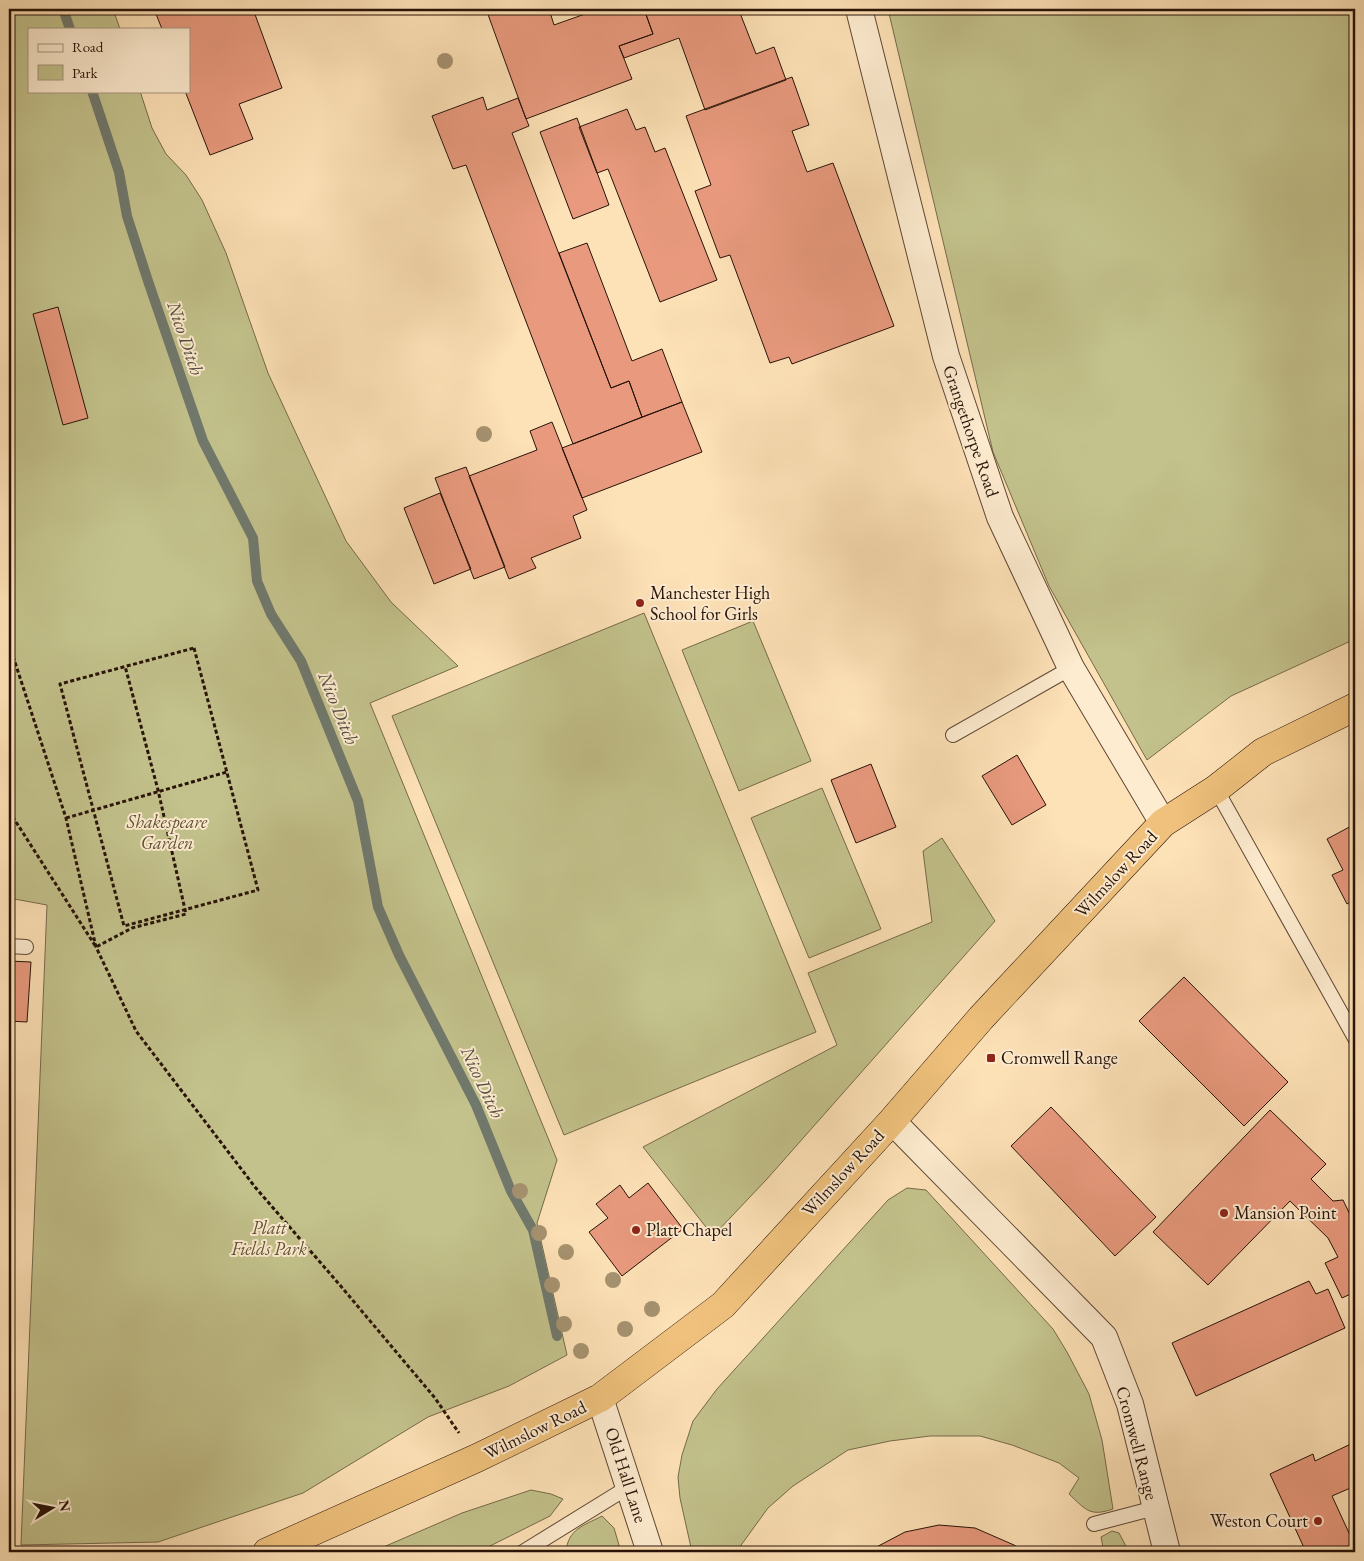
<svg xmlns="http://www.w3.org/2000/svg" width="1364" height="1561" viewBox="0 0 1364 1561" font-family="'EB Garamond',serif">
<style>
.green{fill:#c3c28c;stroke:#766a4a}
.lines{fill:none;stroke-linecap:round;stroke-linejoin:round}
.stream{stroke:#70796d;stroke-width:10}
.building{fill:#e99a7e;stroke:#281308}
.lane-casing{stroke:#5e4734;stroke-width:16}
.street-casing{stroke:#5e4734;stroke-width:28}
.highway-casing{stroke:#281308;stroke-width:29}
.path{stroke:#281308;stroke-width:3;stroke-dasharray:4 2.5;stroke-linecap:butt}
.lane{stroke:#feecd0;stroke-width:14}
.street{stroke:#feecd0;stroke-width:26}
.highway{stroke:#efc17c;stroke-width:28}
.tree{fill:#a69270}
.poi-dot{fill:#8f2418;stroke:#feecd0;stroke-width:2}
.labels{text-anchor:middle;stroke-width:4;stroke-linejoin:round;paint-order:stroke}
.street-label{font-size:18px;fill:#281308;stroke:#feecd0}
.poi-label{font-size:18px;fill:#281308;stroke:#feecd0;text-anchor:start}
.park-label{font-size:18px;font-style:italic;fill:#5e5036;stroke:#feecd0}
.water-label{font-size:19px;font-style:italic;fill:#524e43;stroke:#feecd0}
</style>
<rect width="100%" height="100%" fill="#fee2b7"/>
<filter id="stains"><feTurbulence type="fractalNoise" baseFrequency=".004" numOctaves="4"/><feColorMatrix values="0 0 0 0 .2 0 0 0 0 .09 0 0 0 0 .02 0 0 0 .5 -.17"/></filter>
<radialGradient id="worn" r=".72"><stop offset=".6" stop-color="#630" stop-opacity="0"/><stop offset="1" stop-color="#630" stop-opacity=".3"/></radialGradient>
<!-- green -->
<path class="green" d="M9 9H113L120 29H29V91H140L152 128 166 154 186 175 202 200 226 253 268 373 346 541 391 602 458 666 370 703 557 1160 537 1223 567 1355 509 1386 428 1417 303 1493 158 1542 21 1545 47 905 9 898Z
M888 9H1355V639L1231 696 1147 760 1049 586 993 452Z
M644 613 816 1032 564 1135 392 716Z
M753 621 811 761 739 791 682 650Z
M822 788 881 929 809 958 751 818Z
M942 838 995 921 767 1179 713 1236 643 1147 837 1045 808 973 932 922 923 851Z
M907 1188 926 1190 1053 1329 1067 1352 1089 1394 1102 1440 1113 1509C1090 1517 1086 1510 1069 1494L1079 1478 1059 1463 1012 1445 980 1436H930L890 1441 848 1450 793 1486 768 1508 739 1548 746 1552H692L680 1498 678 1477 682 1455 693 1421 717 1389 888 1200Z
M531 1490 551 1494 563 1499 550 1516 478 1552H372L462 1513Z
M602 1516 614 1528 621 1552H566C568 1529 583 1526 602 1516Z
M1112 1531 1119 1533 1129 1552H1104L1101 1537Z"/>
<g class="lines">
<!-- stream -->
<path class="stream" d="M63 9 70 29
M92 91 119 172 127 216 148 281 203 441 253 538 257 581 271 614 301 661 358 801 378 907 399 955 476 1105 511 1191 533 1230 557 1336"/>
</g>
<!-- building -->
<path class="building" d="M154 9H253L282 88 239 104 253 139 210 155 185 91H189V29H162Z
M486 9H549L554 25 599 9H644L653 34 619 46 632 79 526 119Z
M644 9H752L740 13 756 54 774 47 786 80 705 110 679 38 624 58 619 46 653 34Z
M792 77 809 125 792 131 807 172 833 163 894 326 792 364 789 357 770 363 730 255 720 258 695 191 711 185 686 116Z
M483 97 487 110 518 98 529 126 512 133 611 388 629 381 642 417 573 444 466 165 453 169 432 116Z
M627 109 636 130 645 127 655 152 665 148 717 280 660 302 608 169 597 173 579 127Z
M577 118 609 205 573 219 540 132Z
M587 243 632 361 662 349 682 402 642 417 629 381 611 388 559 253Z
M58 307 88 418 63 425 33 314Z
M682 402 702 452 582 498 562 448Z
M552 422 587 510 573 516 581 538 531 558 536 568 509 579 469 476 537 450 530 431Z
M466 467 505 567 474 579 435 478Z
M440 493 471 569 434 584 404 508Z
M1017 755 1046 805 1012 825 982 776Z
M871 764 896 827 856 843 831 780Z
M1355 824V899L1347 904 1332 875 1343 870 1327 839Z
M9 961 31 962 27 1022 9 1021Z
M1184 977 1288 1082 1244 1126 1139 1021Z
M1051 1107 1156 1217 1115 1256 1011 1146Z
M1270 1110 1326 1164 1311 1179 1333 1201 1343 1200 1355 1225V1292L1342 1298 1325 1263 1338 1257 1328 1238 1290 1201 1208 1285 1153 1232Z
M648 1183 683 1229 622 1276 589 1232 608 1218 596 1204 620 1185 629 1198Z
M1309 1281 1316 1294 1328 1289 1345 1328 1196 1396 1172 1343Z
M1355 1442V1486L1332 1496 1355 1546V1552H1306L1270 1474 1313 1454 1315 1461Z
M939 1525 975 1528 1014 1545 1025 1552H867L905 1532Z"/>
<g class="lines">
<defs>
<path id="lane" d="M953 735 1071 668
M1216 789 1355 1038
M9 946 26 947
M1094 1524 1155 1508
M523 1552 630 1486"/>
<path id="street" d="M859 9 946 356 1000 517 1071 668 1163 823
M892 1121 1104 1337 1130 1404 1167 1552
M600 1398 650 1552"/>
<path id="highway" d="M267 1552 477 1458 600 1398 723 1305 892 1121 981 1018 1163 823 1216 789 1263 752 1355 707"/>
</defs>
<!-- lane casing -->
<use href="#lane" class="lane-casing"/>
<!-- street casing -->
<use href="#street" class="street-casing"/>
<!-- highway casing -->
<use href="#highway" class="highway-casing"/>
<!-- path -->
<path class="path" d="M9 644 66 818 96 947 136 1031 255 1187 339 1284 435 1398 459 1433
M194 648 258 890 124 926 60 684Z
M9 811 96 947 132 928 186 914 158 790 125 666
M66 818 227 772"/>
<!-- lane -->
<use href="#lane" class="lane"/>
<!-- street -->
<use href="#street" class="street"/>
<!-- highway -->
<use href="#highway" class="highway"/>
</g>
<!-- trees -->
<g class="tree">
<circle cx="445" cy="61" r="8"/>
<circle cx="484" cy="434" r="8"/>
<circle cx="520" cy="1191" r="8"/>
<circle cx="539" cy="1233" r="8"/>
<circle cx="566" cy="1252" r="8"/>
<circle cx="613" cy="1280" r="8"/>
<circle cx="552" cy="1285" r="8"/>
<circle cx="652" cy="1309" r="8"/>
<circle cx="564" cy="1324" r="8"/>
<circle cx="625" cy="1329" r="8"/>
<circle cx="581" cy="1351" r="8"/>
</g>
<!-- markers -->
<g class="poi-dot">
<circle cx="640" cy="603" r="5"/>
<rect x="986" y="1053" width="10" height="10" rx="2.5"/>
<circle cx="1224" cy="1213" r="5"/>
<circle cx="636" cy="1230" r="5"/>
<circle cx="1318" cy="1521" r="5"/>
</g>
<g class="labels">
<!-- street labels -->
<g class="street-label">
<text transform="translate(971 431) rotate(71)" y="6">Grangethorpe Road</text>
<text transform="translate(1116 874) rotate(-47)" y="6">Wilmslow Road</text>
<text transform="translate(843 1173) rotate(-47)" y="6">Wilmslow Road</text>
<text transform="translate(535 1430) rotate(-26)" y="6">Wilmslow Road</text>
<text transform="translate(1137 1443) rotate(75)" y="6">Cromwell Range</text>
<text transform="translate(626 1475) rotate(72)" y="6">Old Hall Lane</text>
</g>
<!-- poi labels -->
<g class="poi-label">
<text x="650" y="599">Manchester High<tspan x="650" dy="21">School for Girls</tspan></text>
<text x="1001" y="1064">Cromwell Range</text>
<text x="1234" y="1219">Mansion Point</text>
<text x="646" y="1236">Platt Chapel</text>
<text x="1308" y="1527" text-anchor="end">Weston Court</text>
</g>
<!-- park labels -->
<g class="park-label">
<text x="167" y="828">Shakespeare<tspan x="167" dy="21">Garden</tspan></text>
<text x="269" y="1234">Platt<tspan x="269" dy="21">Fields Park</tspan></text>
</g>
<!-- water labels -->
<g class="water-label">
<text transform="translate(186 338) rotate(71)" y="7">Nico Ditch</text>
<text transform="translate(339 708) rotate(68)" y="7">Nico Ditch</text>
<text transform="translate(483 1082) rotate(65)" y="7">Nico Ditch</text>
</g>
</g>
<!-- margin -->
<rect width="1364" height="1561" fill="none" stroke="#fee2b7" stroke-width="30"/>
<rect x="10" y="10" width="1344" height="1541" fill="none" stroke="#281308" stroke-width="2.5"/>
<rect x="15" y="15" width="1334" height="1531" fill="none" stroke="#281308"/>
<!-- legend -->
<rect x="28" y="28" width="162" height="65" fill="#feecd0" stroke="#a89580"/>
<rect x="38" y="44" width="25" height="8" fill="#feecd0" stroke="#a89580"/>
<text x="72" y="52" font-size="15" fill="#281308">Road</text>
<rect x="38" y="65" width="25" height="15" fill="#c3c28c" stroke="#a89580"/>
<text x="72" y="78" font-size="15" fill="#281308">Park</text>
<!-- north arrow -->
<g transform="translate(52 1508) rotate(80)" stroke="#feecd0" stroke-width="4" paint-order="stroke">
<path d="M0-4L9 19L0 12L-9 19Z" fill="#281308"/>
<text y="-8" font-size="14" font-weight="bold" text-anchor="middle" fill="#281308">N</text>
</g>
<rect width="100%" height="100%" filter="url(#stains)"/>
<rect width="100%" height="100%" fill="url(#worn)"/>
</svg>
